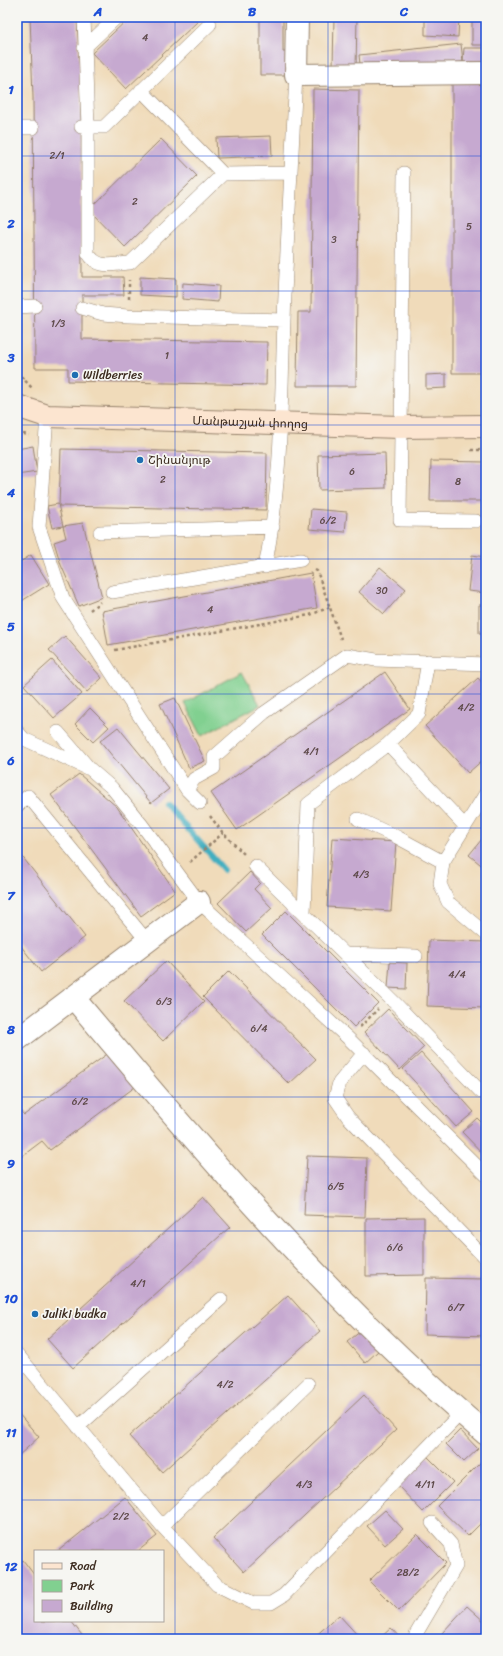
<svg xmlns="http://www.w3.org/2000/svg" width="503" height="1656" viewBox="0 0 503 1656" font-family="Sriracha,'Noto Sans Armenian',sans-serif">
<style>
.green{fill:#81d090;stroke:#5e7d57}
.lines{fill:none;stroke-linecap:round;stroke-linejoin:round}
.stream{stroke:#42afc0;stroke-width:6}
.building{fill:#c6a9d0}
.lane-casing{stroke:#96826c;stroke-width:14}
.street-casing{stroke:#96826c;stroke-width:24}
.secondary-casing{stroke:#96826c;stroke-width:24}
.path{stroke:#96826c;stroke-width:2.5;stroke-dasharray:3 3;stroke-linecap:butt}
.lane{stroke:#fff;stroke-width:13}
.street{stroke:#fff;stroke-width:22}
.secondary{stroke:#fce5d0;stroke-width:22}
.grid{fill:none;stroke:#1d4ed8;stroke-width:1;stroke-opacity:0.55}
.poi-dot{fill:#1f6fb2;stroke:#f6f6f2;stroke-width:1.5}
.labels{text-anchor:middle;stroke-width:3.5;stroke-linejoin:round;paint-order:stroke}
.number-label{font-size:10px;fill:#5e4a4a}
.poi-label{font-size:12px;fill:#3b2a1e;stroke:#f6f6f2;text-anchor:start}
.street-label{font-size:12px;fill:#3b2a1e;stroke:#f6f6f2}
.neatline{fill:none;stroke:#1d4ed8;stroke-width:1.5}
.grid-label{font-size:13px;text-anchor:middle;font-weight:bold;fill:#1d4ed8}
</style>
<rect width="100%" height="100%" fill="#f6f6f2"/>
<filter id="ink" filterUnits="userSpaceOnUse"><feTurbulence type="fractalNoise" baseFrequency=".025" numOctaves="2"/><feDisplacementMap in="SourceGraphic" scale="8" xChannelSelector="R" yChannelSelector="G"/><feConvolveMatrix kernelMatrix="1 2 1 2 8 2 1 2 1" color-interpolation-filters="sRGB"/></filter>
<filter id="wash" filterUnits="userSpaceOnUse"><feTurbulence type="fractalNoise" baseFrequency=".012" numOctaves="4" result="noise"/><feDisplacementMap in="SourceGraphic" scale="16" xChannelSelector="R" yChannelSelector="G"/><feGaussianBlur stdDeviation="0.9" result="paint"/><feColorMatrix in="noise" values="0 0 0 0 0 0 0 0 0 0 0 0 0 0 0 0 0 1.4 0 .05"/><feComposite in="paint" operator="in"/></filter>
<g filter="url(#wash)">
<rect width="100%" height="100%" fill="#f0dbba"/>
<!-- green -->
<path class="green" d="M242 672 260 705 202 736 185 703Z"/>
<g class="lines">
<!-- stream -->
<path class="stream" d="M164 802 224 870"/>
</g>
<g id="blocks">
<!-- building -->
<path class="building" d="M30 17H77L81 96 82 277H123L124 295H82V339L267 342 266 385 68 381V368H35L33 97Z
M130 17H194L198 21 126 89 92 53Z
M260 17H283V52H292V75H260Z
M334 17H357L356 68 333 67Z
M425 17H459L458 37 425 35Z
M472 17H486V45H472Z
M461 44 463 62 464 48H486V62H463L361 73 359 55Z
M452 80H486V373H452Z
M313 89 359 90 356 386H297L298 312H311Z
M271 136 272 156 217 158 216 138Z
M161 139 197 176 125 247 89 210Z
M140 277 176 279V297L140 295Z
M183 283 219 286 218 302 182 299Z
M446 374V388L426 389V375Z
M33 446 37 472 17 475V449Z
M61 449 267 453 266 510 59 506Z
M385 453 386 488 319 490 318 455Z
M431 461 486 462V501H430Z
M58 504 63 526 52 528 47 506Z
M311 509 347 512 345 532 309 529Z
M83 523 102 597 79 606 61 565 54 542 66 538 63 526Z
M31 555 49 584 20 602 17 596V564Z
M472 555 486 557V593L468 591Z
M380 567 406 589 384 614 359 592Z
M311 573 317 608 108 645 102 611Z
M479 605H486V633H479Z
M65 636 102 678 87 692 49 650Z
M52 660 82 694 54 718 24 685Z
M385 672 410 709 237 830 211 793Z
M478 678 486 687V757L468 773 425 726Z
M175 698 205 761 189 768 160 704Z
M90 708 109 727 93 742 75 724Z
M118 727 169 789 151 803 100 741Z
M79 774 117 807 175 891 141 916 51 795Z
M486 834V869L469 855Z
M332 838 396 842 391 911 327 907Z
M17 850 85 937 41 972 17 941Z
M250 872 260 883 254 889 272 908 246 932 218 903Z
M286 911 378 1003 354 1027 262 935Z
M429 940 486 942V1008L427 1006Z
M166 961 204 1001 163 1041 124 1001Z
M390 962 407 963 406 989 388 988Z
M229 971 316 1059 289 1084 203 997Z
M388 1009 424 1047 400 1070 364 1032Z
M110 1052 135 1087 50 1150 42 1141 17 1160V1107L24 1115Z
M421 1053 474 1112 456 1127 403 1069Z
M477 1118 486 1127V1157L462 1132Z
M307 1156 367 1158 365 1217 304 1215Z
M203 1197 230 1227 73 1368 47 1339Z
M424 1217V1275L366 1276V1218Z
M426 1278 486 1279V1336L425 1334Z
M288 1295 320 1331 162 1472 129 1436Z
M361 1331 378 1351 365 1363 347 1342Z
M364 1395 396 1430 244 1572 213 1538Z
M17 1412 39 1437 17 1457Z
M460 1430 478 1449 464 1462 446 1444Z
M427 1456 453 1482 423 1512 398 1486Z
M486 1457V1518L468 1536 437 1506Z
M125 1497 157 1536 138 1551H58Z
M385 1510 403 1529 385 1545 367 1526Z
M417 1534 446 1563 399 1611 369 1581Z
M23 1560 35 1576V1621H71L85 1639H17V1565Z
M467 1606 486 1623V1639H448L442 1633Z
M339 1615 361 1639H312Z
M391 1628 401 1639H379Z"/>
</g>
</g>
<g filter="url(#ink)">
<use href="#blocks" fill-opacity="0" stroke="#96826c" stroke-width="1"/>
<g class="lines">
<defs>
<path id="lane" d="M84 17 88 127V253C98 270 112 264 130 263L223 174
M84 48 117 17
M141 90 223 174 291 173
M81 127H104L210 24
M17 128H33
M404 173 400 520 476 521
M17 307 35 306
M82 308 103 314 128 316 284 320
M47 416 39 527 63 598 187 790 200 803
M100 532 273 527
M265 567C282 483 281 404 284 320 287 238 292 156 296 75
M112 592 301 560
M17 731 24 739 87 768
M58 732 90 769 112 788 142 825 199 902 349 1039 486 1175
M388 744 465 826
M187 790 194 779 214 768V757L264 713 347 655 376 660 486 664
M486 793 443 862 440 884 448 902 486 934
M17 806 28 796 147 941
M358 819 397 837 443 862
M255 866 398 1006 481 1092
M304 913 308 804 388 744 419 714 428 661
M345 954 416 956
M364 1053 339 1083 335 1098 348 1117 486 1259
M17 1354 162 1526 217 1585 253 1603H271L284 1595 461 1413
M78 1427 221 1299
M162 1526 308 1384
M415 1639 416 1634 456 1566 451 1544 432 1523"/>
<path id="street" d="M297 17 296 75 486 73
M73 997C202 1151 333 1304 486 1434
M17 1040 199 902"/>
<g id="secondary">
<path id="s1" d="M17 406 47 416 400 427 486 426"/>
</g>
</defs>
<!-- lane casing -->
<use href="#lane" class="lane-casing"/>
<!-- street casing -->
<use href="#street" class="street-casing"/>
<!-- secondary casing -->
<use href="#secondary" class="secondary-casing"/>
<!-- path -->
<path class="path" d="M17 22 20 20V17
M129 299V280
M17 372 32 388
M17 433 29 435
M471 450H486
M315 570 317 571 341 639
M90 610 100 602
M115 650 310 615 330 607
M210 816 223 833 244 854
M190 862 223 833
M360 1027 378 1009"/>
<!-- lane -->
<use href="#lane" class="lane"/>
<!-- street -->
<use href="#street" class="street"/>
<!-- secondary -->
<use href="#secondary" class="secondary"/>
</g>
</g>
<!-- grid -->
<path class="grid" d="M175 17V1639M328 17V1639M17 156H486M17 291H486M17 425H486M17 559H486M17 694H486M17 828H486M17 962H486M17 1097H486M17 1231H486M17 1365H486M17 1500H486"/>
<!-- markers -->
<g class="poi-dot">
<circle cx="75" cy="375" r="4"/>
<circle cx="140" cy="460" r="4"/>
<circle cx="35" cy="1314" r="4"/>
</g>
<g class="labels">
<!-- number labels -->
<g class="number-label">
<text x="145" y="41">4</text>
<text x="57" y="159">2/1</text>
<text x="135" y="205">2</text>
<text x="469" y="230">5</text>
<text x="334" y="243">3</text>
<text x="58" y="327">1/3</text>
<text x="167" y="359">1</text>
<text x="352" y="475">6</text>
<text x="163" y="483">2</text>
<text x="458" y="485">8</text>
<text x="328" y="524">6/2</text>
<text x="382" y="594">30</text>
<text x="210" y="613">4</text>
<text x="466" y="711">4/2</text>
<text x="311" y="755">4/1</text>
<text x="361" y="878">4/3</text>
<text x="457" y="978">4/4</text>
<text x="164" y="1005">6/3</text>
<text x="259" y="1032">6/4</text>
<text x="80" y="1105">6/2</text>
<text x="336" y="1190">6/5</text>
<text x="395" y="1251">6/6</text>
<text x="138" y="1287">4/1</text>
<text x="456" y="1311">6/7</text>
<text x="225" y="1388">4/2</text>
<text x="304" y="1488">4/3</text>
<text x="425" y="1488">4/11</text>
<text x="121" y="1520">2/2</text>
<text x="408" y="1576">28/2</text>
</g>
<!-- poi labels -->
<g class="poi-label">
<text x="83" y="379">Wildberries</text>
<text x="148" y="464">Շինանյութ</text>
<text x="43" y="1318">Juliki budka</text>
</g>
<!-- street labels -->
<g class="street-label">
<text dy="4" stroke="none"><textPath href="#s1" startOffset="235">Մանթաշյան փողոց</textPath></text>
</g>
</g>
<!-- margin -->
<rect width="503" height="1656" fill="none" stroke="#f6f6f2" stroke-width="44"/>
<!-- legend -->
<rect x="34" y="1550" width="130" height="72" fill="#f6f6f2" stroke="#aba49d"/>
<rect x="42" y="1563" width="20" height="6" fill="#fce5d0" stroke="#aba49d"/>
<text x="70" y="1570" font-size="12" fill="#3b2a1e">Road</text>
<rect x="42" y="1580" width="20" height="12" fill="#81d090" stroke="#aba49d"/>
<text x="70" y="1590" font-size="12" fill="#3b2a1e">Park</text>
<rect x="42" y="1600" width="20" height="12" fill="#c6a9d0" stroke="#aba49d"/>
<text x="70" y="1610" font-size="12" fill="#3b2a1e">Building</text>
<rect x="22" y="22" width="459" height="1612" class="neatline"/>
<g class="grid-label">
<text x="98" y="16">A</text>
<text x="252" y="16">B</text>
<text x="404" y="16">C</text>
<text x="11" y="94">1</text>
<text x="11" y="228">2</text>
<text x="11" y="362">3</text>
<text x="11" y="497">4</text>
<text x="11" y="631">5</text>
<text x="11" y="765">6</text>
<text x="11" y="900">7</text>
<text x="11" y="1034">8</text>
<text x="11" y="1168">9</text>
<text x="11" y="1303">10</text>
<text x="11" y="1437">11</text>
<text x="11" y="1571">12</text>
</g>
</svg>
